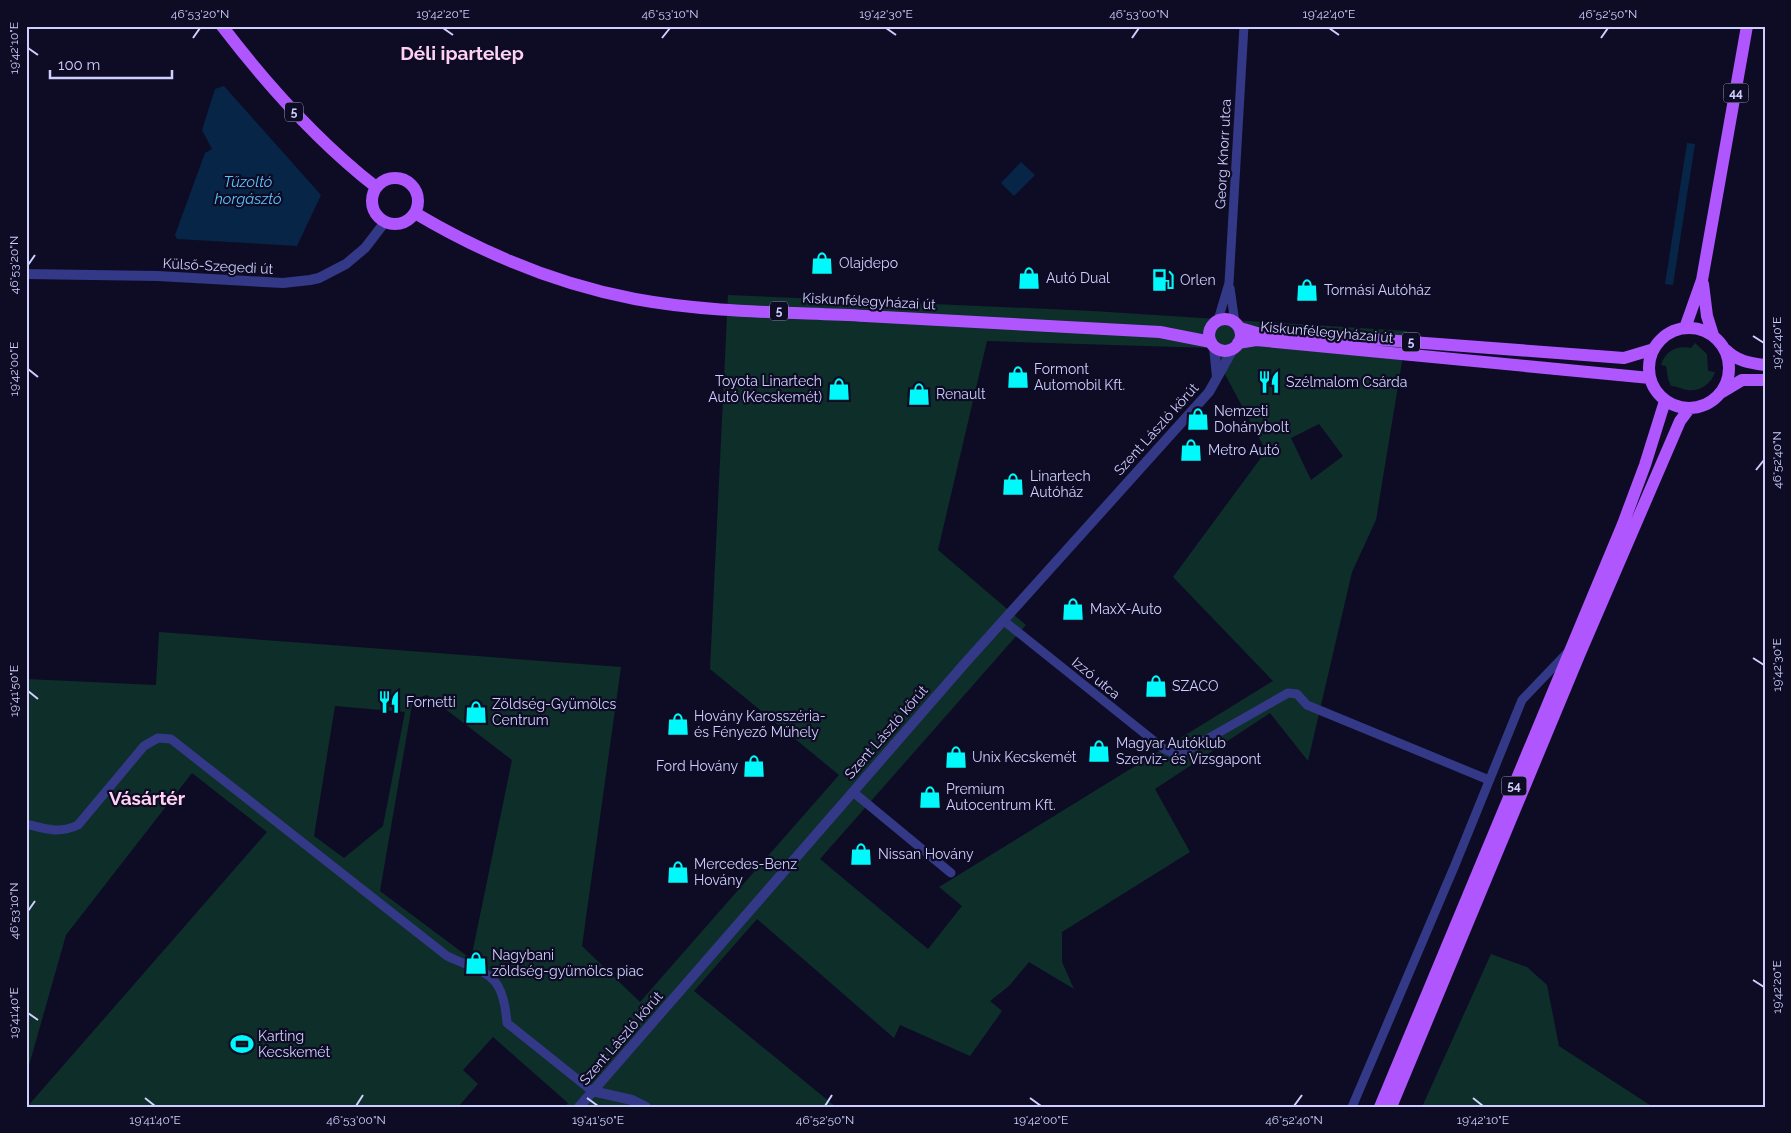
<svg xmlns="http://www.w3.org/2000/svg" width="1791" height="1133" viewBox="0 0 1791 1133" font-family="Raleway,sans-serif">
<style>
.green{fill:#0e2e2a;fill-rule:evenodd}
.water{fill:#072547}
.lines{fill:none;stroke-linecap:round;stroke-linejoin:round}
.minor{stroke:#333887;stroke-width:9}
.tertiary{stroke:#333887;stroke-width:10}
.primary{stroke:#af56ff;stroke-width:12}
.ticks{fill:none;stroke:#cfcfff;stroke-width:2}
.labels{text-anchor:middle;stroke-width:4.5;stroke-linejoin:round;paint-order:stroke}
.shield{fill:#0e0c24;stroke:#9594bd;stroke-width:1}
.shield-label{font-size:12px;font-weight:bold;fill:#cfcfff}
.street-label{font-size:14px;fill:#cfcfff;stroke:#0e0c24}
.poi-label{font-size:14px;fill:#cfcfff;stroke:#0e0c24;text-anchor:start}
.water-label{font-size:15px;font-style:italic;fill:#5dc4ff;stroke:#0e0c24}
.district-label{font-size:19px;font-weight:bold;fill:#ffd1f3;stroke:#0e0c24}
.neatline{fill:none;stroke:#cfcfff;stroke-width:2}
.ticks-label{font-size:12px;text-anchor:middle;fill:#cfcfff}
</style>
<rect width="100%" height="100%" fill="#0e0c24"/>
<!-- green -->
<path class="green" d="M728 295 1093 311 1407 331 1376 520 1352 572 1308 761 1270 713 1155 789 1190 852 1062 932V962L1074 989 1029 962 1009 986 990 1001 1002 1011 970 1056 900 1025 894 1038 757 919 694 991 836 1107H565L568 1103 493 1037 463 1070 478 1084 458 1107H27L267 832 192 773 66 935 26 1076V679L156 685 159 632 621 667 582 946 640 1002 839 775 710 669ZM987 341 1211 348 1266 451 1173 577 1273 681 939 887 962 906 928 949 820 859 1026 625 938 550ZM1319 424 1343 456 1311 480 1291 438ZM427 695 512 760 471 959 380 891 413 699ZM335 706 405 712 383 826 344 858 314 836Z
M1695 343 1707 354 1708 371 1715 372C1711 384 1700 392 1687 390 1681 389 1677 386 1671 386L1668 379 1666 366 1661 365C1666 350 1677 345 1691 348Z
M1491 954 1527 967 1547 985 1559 1046 1653 1107H1422Z"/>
<!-- water -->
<path class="water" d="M224 86 321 195 297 246 177 239 175 235 205 153 212 149 202 130 215 89Z
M1687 143 1695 144 1673 285 1665 284Z
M1021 162 1035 175 1014 196 1001 183Z"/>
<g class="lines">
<!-- minor -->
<path class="minor" d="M1230 288 1235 323
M1218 320 1229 283 1244 26
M1004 621 1164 749 1173 753 1188 750 1288 693 1297 694 1307 705 1489 780
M853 792 951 873
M26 824C45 829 59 834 78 825L144 746 158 738 171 739 447 956C488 975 503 972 507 1023L592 1091
M1352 1107 1455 865 1522 700 1566 654"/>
<!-- tertiary -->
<path class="tertiary" d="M26 274 158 276 283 283 310 280 319 278 346 264 365 248 385 222
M1214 347 1217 377
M592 1091 632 1100 646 1107
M579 1107 966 662 1209 392 1233 349"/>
<!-- primary -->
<path class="primary" d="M222 26C268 86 317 141 376 187
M372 201a23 23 0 1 1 46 0a23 23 0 1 1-46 0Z
M415 213C484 254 556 284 635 299 710 313 789 312 865 316 963 321 1062 327 1160 332L1211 342
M1703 284 1707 316 1713 335
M1209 335a16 16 0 1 1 32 0a16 16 0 1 1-32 0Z
M1649 368a40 40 0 1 1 80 0a40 40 0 1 1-80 0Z
M1240 328 1257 333 1318 335 1624 358 1654 349
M1685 328 1702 280 1747 26
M1238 343 1256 340 1650 378
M1726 350C1737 361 1749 363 1765 365
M1722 392 1742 380H1765
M1380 1107 1623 524 1645 465 1665 401
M1391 1107 1580 653 1680 421 1689 409"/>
</g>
<!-- ticks -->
<path class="ticks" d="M443 28 453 35M886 28 896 35M1329 28 1339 35M193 38 200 28M662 38 670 28M1132 38 1139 28M1601 38 1608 28M28 48 38 55M28 265 35 255M1753 336 1764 343M28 369 38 377M1756 470 1764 460M1753 658 1764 665M28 691 38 699M28 911 35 901M1753 980 1764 987M28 1013 38 1020M145 1098 155 1106M587 1098 598 1106M1030 1098 1041 1106M1473 1098 1483 1106M356 1106 363 1095M825 1106 832 1095M1294 1106 1302 1095"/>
<!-- icons -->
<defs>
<symbol id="shop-bare" viewBox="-9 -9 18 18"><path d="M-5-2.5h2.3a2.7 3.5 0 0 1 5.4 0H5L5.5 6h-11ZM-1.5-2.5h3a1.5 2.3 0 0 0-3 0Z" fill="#00f9fa" stroke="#0e0c24" stroke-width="2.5" paint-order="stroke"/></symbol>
<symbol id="fuel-bare" viewBox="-9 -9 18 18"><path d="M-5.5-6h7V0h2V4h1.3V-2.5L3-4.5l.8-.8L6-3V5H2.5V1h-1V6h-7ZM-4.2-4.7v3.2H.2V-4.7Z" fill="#00f9fa" stroke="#0e0c24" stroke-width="2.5" paint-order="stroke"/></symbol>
<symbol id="restaurant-bare" viewBox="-9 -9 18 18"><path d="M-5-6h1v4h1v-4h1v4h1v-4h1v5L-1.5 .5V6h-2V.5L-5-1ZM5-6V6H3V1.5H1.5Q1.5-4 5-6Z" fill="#00f9fa" stroke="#0e0c24" stroke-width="2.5" paint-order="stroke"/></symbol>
<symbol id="stadium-bare" viewBox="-9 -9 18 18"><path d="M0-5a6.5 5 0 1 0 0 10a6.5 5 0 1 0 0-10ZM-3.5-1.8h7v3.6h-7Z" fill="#00f9fa" stroke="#0e0c24" stroke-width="2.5" paint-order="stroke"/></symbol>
</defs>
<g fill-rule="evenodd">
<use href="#shop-bare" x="806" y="247" width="32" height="32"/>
<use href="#shop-bare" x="1013" y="262" width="32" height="32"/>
<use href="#fuel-bare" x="1147" y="264" width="32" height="32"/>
<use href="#shop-bare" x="1291" y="274" width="32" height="32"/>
<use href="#shop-bare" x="1002" y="361" width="32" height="32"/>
<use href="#restaurant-bare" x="1253" y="366" width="32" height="32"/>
<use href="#shop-bare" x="823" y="373" width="32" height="32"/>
<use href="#shop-bare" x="903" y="378" width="32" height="32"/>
<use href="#shop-bare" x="1182" y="403" width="32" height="32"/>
<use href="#shop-bare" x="1175" y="434" width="32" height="32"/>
<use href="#shop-bare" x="997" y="468" width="32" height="32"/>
<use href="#shop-bare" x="1057" y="593" width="32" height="32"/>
<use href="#shop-bare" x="1140" y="670" width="32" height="32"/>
<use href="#restaurant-bare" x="373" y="686" width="32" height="32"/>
<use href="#shop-bare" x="460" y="696" width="32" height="32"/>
<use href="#shop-bare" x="662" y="708" width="32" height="32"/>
<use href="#shop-bare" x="1083" y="735" width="32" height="32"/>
<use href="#shop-bare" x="940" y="741" width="32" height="32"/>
<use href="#shop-bare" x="738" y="750" width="32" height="32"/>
<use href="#shop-bare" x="914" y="781" width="32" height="32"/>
<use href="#shop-bare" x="845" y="838" width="32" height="32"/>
<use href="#shop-bare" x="662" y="856" width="32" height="32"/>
<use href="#shop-bare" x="460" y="947" width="32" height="32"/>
<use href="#stadium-bare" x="226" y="1028" width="32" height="32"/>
</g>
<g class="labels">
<!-- shield labels -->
<g class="shield">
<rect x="1723.5" y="83.5" width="25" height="19" rx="4"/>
<rect x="285" y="102.5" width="18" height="19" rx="4"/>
<rect x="770" y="301.5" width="18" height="19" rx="4"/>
<rect x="1402" y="332.5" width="18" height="19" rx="4"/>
<rect x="1501.5" y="776.5" width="25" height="19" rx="4"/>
</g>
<g class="shield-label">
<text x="1736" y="97">44</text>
<text x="294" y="116">5</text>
<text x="779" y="315">5</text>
<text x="1411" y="346">5</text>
<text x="1514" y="790">54</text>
</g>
<!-- street labels -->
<g class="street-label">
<text transform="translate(1223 154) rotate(-87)" y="5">Georg Knorr utca</text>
<text transform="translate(218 266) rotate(3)" y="5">Külső-Szegedi út</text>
<text transform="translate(869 301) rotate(3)" y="5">Kiskunfélegyházai út</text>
<text transform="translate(1327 332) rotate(5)" y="5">Kiskunfélegyházai út</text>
<text transform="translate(1156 429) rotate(-48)" y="5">Szent László körút</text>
<text transform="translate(1096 678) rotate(39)" y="5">Izzó utca</text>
<text transform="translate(886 732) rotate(-49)" y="5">Szent László körút</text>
<text transform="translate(621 1038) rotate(-49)" y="5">Szent László körút</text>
</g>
<!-- poi labels -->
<g class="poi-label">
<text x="839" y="268">Olajdepo</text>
<text x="1046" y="283">Autó Dual</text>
<text x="1180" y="285">Orlen</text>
<text x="1324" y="295">Tormási Autóház</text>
<text x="1034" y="374">Formont<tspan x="1034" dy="16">Automobil Kft.</tspan></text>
<text x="822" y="386" text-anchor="end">Toyota Linartech<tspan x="822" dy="16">Autó (Kecskemét)</tspan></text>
<text x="1286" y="387">Szélmalom Csárda</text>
<text x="936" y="399">Renault</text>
<text x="1214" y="416">Nemzeti<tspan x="1214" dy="16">Dohánybolt</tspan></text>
<text x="1208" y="455">Metro Autó</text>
<text x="1030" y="481">Linartech<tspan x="1030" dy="16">Autóház</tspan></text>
<text x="1090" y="614">MaxX-Auto</text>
<text x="1172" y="691">SZACO</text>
<text x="406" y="707">Fornetti</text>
<text x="492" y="709">Zöldség-Gyümölcs<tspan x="492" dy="16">Centrum</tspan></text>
<text x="694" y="721">Hovány Karosszéria-<tspan x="694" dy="16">és Fényező Műhely</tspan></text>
<text x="1116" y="748">Magyar Autóklub<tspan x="1116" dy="16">Szerviz- és Vizsgapont</tspan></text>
<text x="972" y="762">Unix Kecskemét</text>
<text x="738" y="771" text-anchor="end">Ford Hovány</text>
<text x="946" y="794">Premium<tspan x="946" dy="16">Autocentrum Kft.</tspan></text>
<text x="878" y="859">Nissan Hovány</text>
<text x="694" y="869">Mercedes-Benz<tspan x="694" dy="16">Hovány</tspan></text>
<text x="492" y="960">Nagybani<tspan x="492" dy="16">zöldség-gyümölcs piac</tspan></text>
<text x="258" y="1041">Karting<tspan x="258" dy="16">Kecskemét</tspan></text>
</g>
<!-- water labels -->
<g class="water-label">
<text x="248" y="187">Tűzoltó<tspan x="248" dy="17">horgásztó</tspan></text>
</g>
<!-- district labels -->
<g class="district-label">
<text x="462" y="60">Déli ipartelep</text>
<text x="147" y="805">Vásártér</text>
</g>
</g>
<!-- border -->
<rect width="1791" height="1133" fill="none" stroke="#0e0c24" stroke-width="55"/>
<!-- scale -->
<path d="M50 70v8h122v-8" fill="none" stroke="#cfcfff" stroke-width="2.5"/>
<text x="58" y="70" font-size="15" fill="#cfcfff" stroke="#0e0c24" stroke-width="4" paint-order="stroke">100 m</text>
<rect x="28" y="28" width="1736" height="1078" class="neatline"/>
<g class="ticks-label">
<text x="200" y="18">46°53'20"N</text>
<text x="443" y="18">19°42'20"E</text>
<text x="670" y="18">46°53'10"N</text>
<text x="886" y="18">19°42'30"E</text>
<text x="1139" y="18">46°53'00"N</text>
<text x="1329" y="18">19°42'40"E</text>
<text x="1608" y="18">46°52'50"N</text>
<text transform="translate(14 48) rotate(-90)" y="4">19°42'10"E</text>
<text transform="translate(14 265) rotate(-90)" y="4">46°53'20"N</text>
<text transform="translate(1777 343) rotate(-90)" y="4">19°42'40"E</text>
<text transform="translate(14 369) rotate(-90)" y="4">19°42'00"E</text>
<text transform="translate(1777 460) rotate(-90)" y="4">46°52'40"N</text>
<text transform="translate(1777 665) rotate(-90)" y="4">19°42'30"E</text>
<text transform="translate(14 691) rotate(-90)" y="4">19°41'50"E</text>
<text transform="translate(14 911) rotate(-90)" y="4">46°53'10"N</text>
<text transform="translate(1777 987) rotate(-90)" y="4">19°42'20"E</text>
<text transform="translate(14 1013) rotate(-90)" y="4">19°41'40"E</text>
<text x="155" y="1124">19°41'40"E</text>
<text x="356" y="1124">46°53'00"N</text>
<text x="598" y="1124">19°41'50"E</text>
<text x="825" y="1124">46°52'50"N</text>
<text x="1041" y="1124">19°42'00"E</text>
<text x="1294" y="1124">46°52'40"N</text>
<text x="1483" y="1124">19°42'10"E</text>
</g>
</svg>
